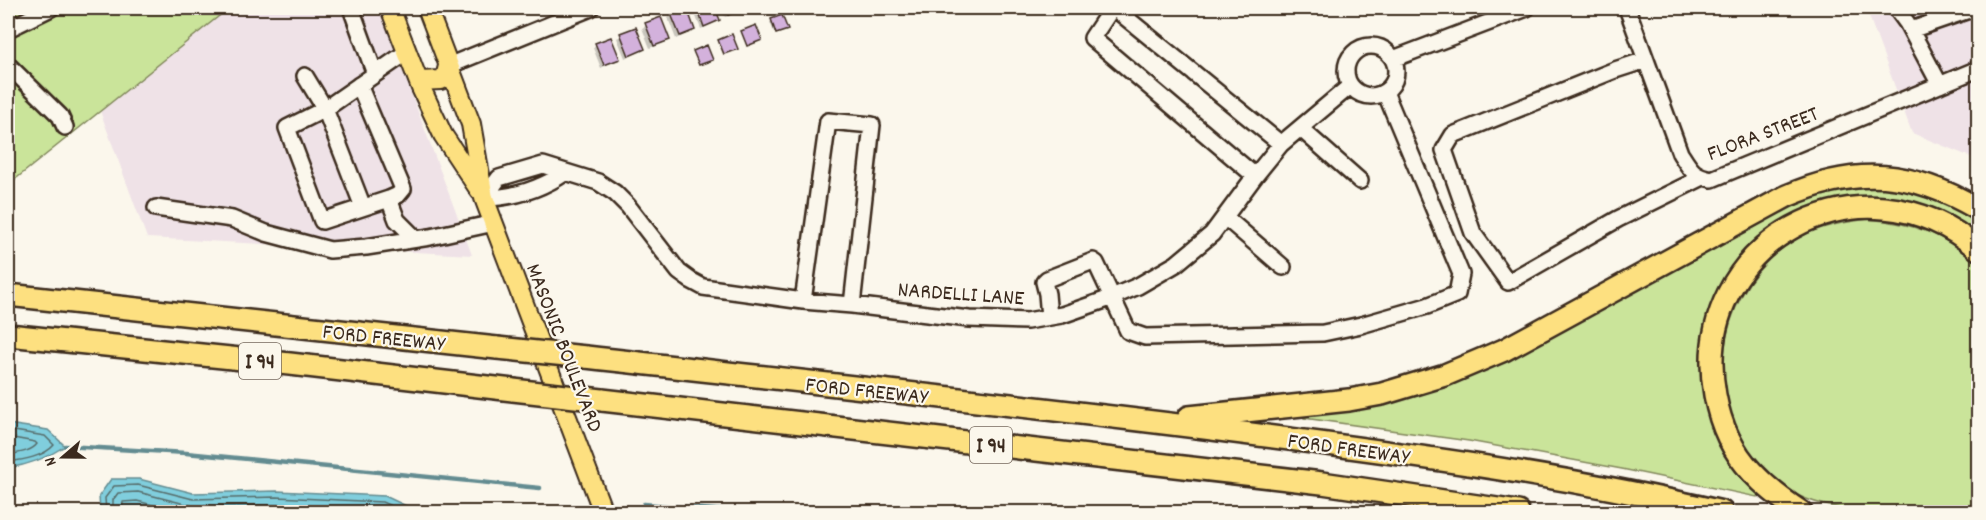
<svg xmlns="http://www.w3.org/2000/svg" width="1986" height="520" viewBox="0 0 1986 520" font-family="Dekko,sans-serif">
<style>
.built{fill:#efe2e7}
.green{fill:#cae49a;stroke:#82875c;stroke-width:1.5}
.water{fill:#80cedd;stroke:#648c91;stroke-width:1.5}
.shadow{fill:#0003}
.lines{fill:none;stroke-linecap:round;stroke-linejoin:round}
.shore{stroke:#576c6a;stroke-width:1.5}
.stream{stroke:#648c91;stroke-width:4.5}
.building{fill:#d3b1dc;stroke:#3b2a1e;stroke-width:1.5}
.minor-casing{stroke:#3b2a1e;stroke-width:20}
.major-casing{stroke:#3b2a1e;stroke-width:22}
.highway-casing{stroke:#3b2a1e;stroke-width:26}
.minor{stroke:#fbf7ec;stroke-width:15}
.major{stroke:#fde080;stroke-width:18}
.highway{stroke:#fde080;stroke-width:21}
.highway-bridge-casing{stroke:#3b2a1e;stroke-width:26;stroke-linecap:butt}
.highway-bridge{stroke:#fde080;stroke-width:21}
.labels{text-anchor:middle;stroke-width:4.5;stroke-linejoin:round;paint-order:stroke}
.shield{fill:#fbf7ec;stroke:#75685c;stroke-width:1.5}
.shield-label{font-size:21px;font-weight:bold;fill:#3b2a1e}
.street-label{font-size:22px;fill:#3b2a1e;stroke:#fbf7ec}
</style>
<rect width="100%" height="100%" fill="#fbf7ec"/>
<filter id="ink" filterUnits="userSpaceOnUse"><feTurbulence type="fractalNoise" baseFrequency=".0167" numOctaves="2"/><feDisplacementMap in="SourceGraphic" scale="12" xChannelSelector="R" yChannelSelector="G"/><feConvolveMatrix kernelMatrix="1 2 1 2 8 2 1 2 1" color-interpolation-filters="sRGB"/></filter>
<g filter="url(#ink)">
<!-- built -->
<path class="built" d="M229 8H379L472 255 147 238 100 111Z
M1866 8H1978V160L1912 133Z"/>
<!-- green -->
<path class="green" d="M8 8H229L8 185Z
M1861 184 1917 190 1978 219V237L1941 214 1879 199 1837 202 1757 245 1705 362 1759 491 1757 497 1622 469 1469 441 1304 418V414L1377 403 1808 196Z
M1868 219C1911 223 1948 234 1978 265V512C1921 512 1843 520 1791 492 1776 484 1764 471 1754 458 1705 393 1716 301 1780 250 1806 229 1836 223 1868 219Z"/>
<!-- water -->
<path class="water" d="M8 424 48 430 65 446C47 458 29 465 8 468Z
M111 479H139L193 493 277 491 385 496 419 512H100L99 496Z"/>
<!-- shadow -->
<path class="shadow" d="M694 8H714L719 20 701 29 693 9Z
M721 8H743L725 17Z
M792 8H806L794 13Z
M820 8H832L821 11Z
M672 15 694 30 676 39 668 18Z
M781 17 785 31 775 34 770 22Z
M660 19 668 39 650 48 642 28Z
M635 29 643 49 625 58 617 38Z
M719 41 735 50 723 55 718 42Z
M596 44 618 59 601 68 593 48Z"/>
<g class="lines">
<!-- shore -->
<path class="shore" d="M8 430 45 436 54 445C44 457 22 460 8 462
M8 437 35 442 37 444C31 452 17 453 8 455
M106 512 105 498 114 486 138 485 193 499 277 497 382 502 405 512
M113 512V500L118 493 138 492 193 506 277 505 381 510 387 512
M122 512 123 502 137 501 180 512"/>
<!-- stream -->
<path class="stream" d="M65 446 186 453 540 488
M644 504 737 512"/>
</g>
<!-- building -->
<path class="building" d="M687 8 695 30 680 36 671 14Z
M697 8H715L720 20 704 27Z
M725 8H744V9L728 15Z
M782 15 788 30 776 34 771 19Z
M661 17 670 40 654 46 645 23Z
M756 25 762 40 747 46 741 31Z
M636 27 645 49 629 56 620 33Z
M732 34 738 49 724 54 718 40Z
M611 37 620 59 604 65 595 43Z
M707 45 713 60 699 65 693 51Z"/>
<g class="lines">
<defs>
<path id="minor" d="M351 8 375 74
M1112 8 1092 38 1255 176
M1114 8 1281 144
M1627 8 1680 153C1690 169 1693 176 1712 179L1978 69
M1896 8 1907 23 1940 85
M8 29 51 8
M1911 30 1975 8
M1346 71a25 25 0 1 1 50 0a25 25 0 1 1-50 0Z
M407 52 325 109 287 128 322 221 389 199 397 220 416 239
M1393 59 1527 8
M1646 60 1615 70 1453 135 1444 150 1473 233 1508 282 1618 219 1701 178
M8 65 60 116 65 127
M448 66 591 8
M305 76 325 109 363 207
M359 85 403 189 398 195 389 199
M1300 128 1360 181
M484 198 499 178 543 165 598 182 615 193 628 206 679 272 690 280 703 287 803 301 852 305 969 319 1027 321 1062 315 1105 300 1138 286 1176 264 1212 234 1255 176 1281 144 1350 86
M484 198C514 198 541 189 566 172
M156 208 232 219 266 233 330 250 366 247 430 237 494 223
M1225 217 1283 267
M803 301 828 121 872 125 852 305
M1049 317 1047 294 1044 282 1047 279 1093 261 1096 263 1128 331 1145 337 1323 333 1361 325 1427 306 1457 294 1461 274 1385 92"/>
<path id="major" d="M390 8 421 88 443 135 480 191
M427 8 471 124 484 198 603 512
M419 81 441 80 445 78 448 66"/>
<path id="highway" d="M8 295 497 348
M8 335 290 364 513 390
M586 357C799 381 1014 404 1227 431 1393 452 1559 474 1722 512
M602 400 1322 483 1518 512
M1189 417 1349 400 1382 394 1445 375 1504 350 1787 196C1857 165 1913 171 1978 209
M1801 512C1784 501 1767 488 1752 472 1732 451 1720 423 1715 395 1687 244 1862 148 1978 249"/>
</defs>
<!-- minor casing -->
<use href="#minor" class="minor-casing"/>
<!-- major casing -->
<use href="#major" class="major-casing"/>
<!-- highway casing -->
<use href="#highway" class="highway-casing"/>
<!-- minor -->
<use href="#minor" class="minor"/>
<!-- major -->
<use href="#major" class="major"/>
<!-- highway -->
<use href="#highway" class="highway"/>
<defs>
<path id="highway-bridge" d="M497 348 586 357
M513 390 602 400"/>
</defs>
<!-- highway-bridge casing -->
<use href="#highway-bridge" class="highway-bridge-casing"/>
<!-- highway-bridge -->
<use href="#highway-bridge" class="highway-bridge"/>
</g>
</g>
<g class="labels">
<!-- shield labels -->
<g class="shield">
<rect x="239" y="343" width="42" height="36" rx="4.5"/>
<rect x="970" y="427" width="42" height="36" rx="4.5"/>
</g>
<g class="shield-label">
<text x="260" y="368">I 94</text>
<text x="991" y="452">I 94</text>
</g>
<!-- street labels -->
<g class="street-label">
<text transform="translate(1762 132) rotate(-21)" y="8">FLORA STREET</text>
<text transform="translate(961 292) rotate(4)" y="8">NARDELLI LANE</text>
<text transform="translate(384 336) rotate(6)" y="8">FORD FREEWAY</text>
<text transform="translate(566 347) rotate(69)" y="8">MASONIC BOULEVARD</text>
<text transform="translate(867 389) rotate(6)" y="8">FORD FREEWAY</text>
<text transform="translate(1349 447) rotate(8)" y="8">FORD FREEWAY</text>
</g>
</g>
<!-- margin -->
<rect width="1986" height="520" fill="none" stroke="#fbf7ec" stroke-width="30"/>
<rect x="15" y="15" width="1956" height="490" fill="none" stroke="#3b2a1e" stroke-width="2" filter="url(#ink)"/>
<!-- north arrow -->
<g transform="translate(63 457) rotate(250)" stroke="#fbf7ec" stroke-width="4.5" paint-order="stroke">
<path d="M0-4.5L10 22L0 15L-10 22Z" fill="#3b2a1e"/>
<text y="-9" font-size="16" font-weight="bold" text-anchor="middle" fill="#3b2a1e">N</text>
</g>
</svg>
